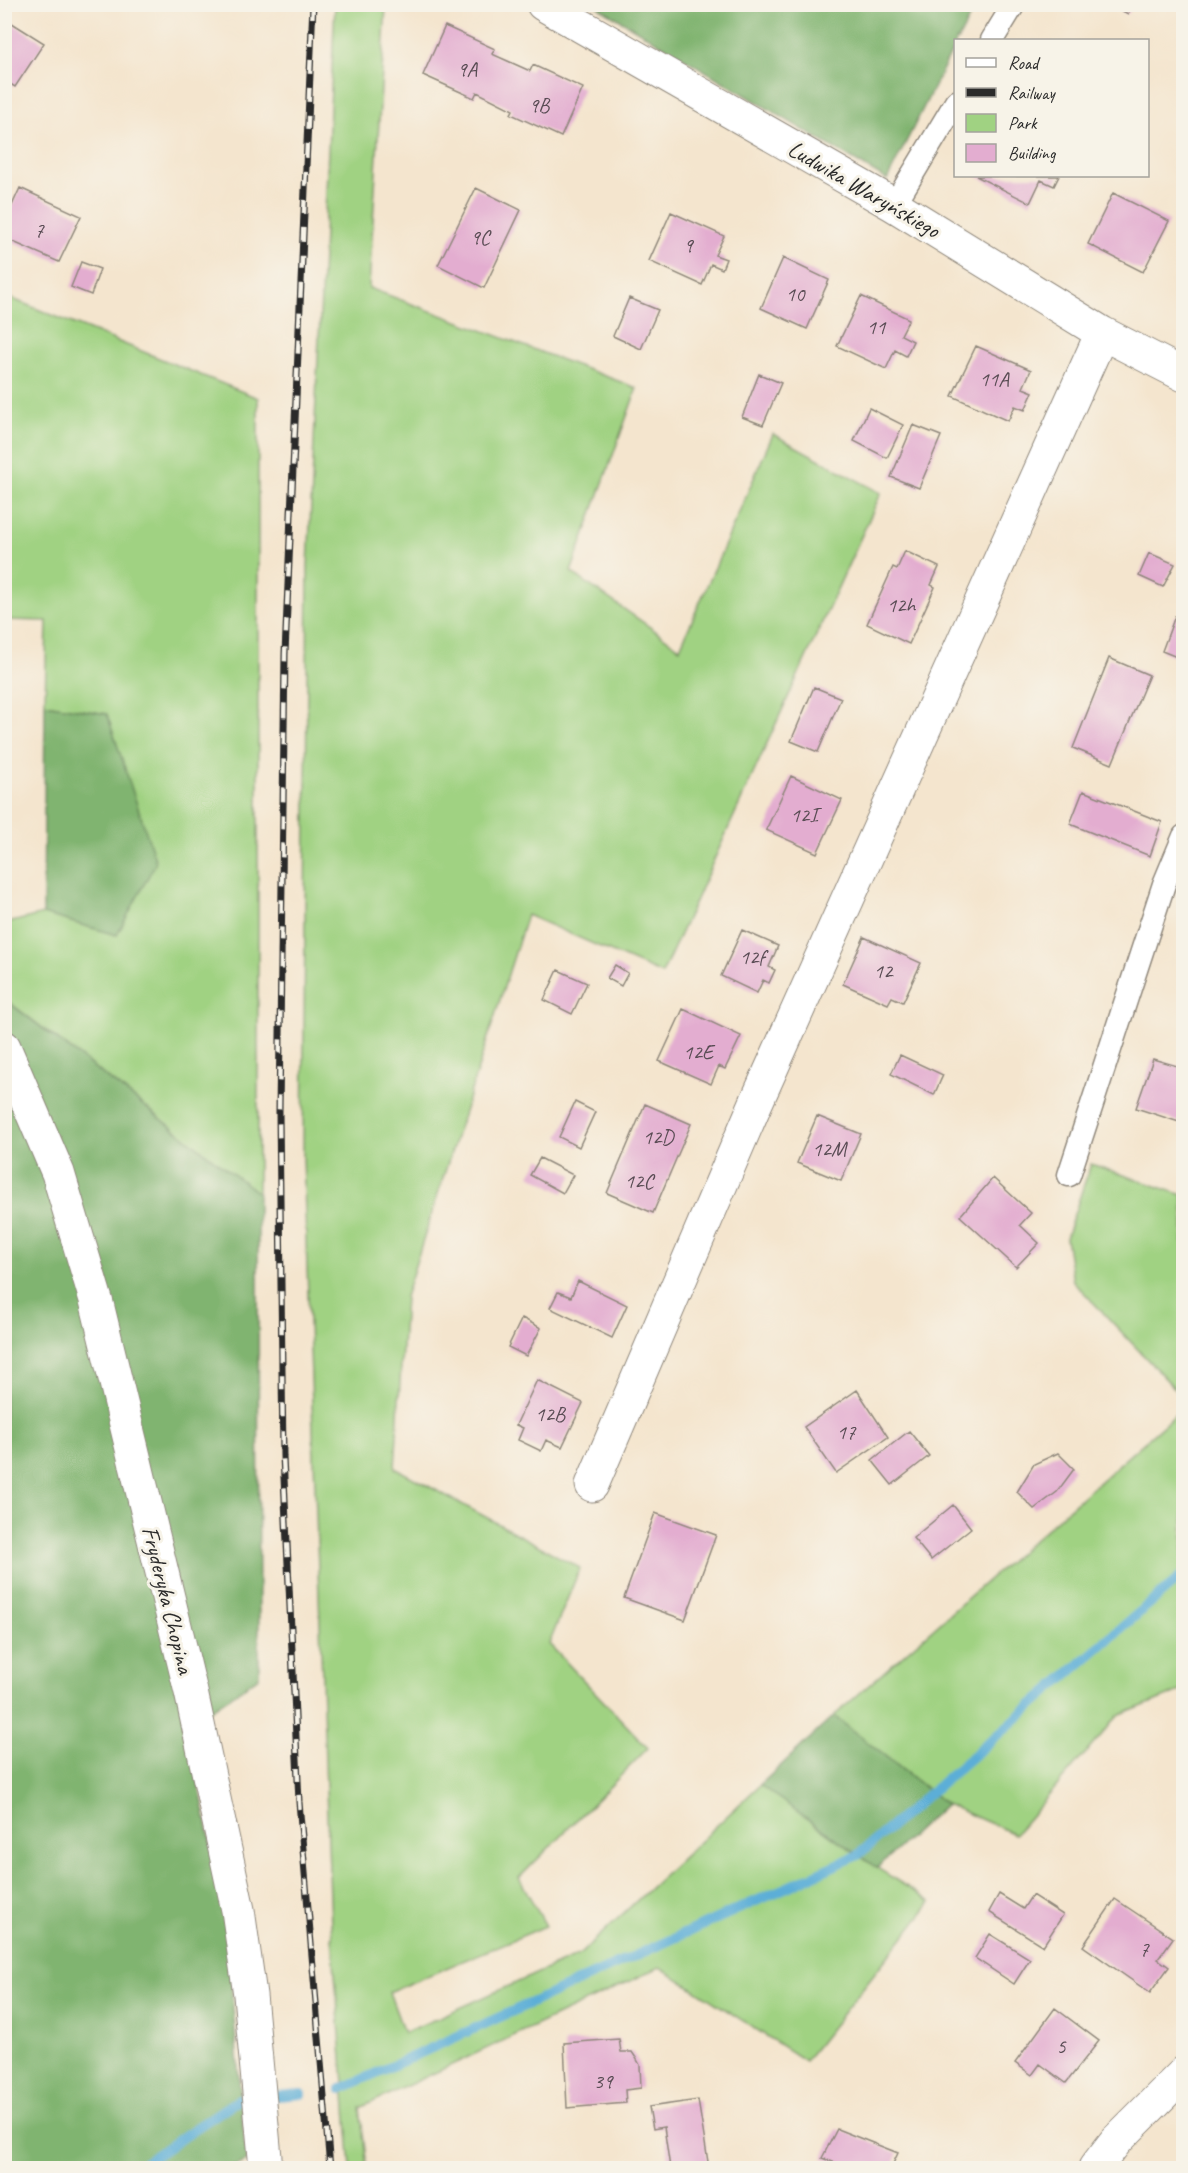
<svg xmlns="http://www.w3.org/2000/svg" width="1188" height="2173" viewBox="0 0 1188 2173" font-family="Caveat,sans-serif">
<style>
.green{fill:#a0d282;stroke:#667e56;stroke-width:1.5}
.forest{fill:#80b470;stroke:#56704e;stroke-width:1.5}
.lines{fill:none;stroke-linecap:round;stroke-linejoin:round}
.stream{stroke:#5caed7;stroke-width:10}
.building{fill:#e3add0}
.service-casing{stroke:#90887c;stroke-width:25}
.minor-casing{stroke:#90887c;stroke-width:35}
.service{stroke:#fff;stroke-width:22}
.minor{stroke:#fff;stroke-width:33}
.rail-casing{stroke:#2b2b2b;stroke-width:7}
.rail{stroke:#f7f3e8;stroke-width:4.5;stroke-dasharray:14;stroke-linecap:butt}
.labels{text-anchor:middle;stroke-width:6;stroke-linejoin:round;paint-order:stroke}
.number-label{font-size:21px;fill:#594c54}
.street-label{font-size:24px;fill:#2b2b2b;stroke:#f7f3e8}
</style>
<rect width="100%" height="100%" fill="#f7f3e8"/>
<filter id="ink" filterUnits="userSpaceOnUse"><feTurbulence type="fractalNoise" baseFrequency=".0167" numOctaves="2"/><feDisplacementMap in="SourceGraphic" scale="12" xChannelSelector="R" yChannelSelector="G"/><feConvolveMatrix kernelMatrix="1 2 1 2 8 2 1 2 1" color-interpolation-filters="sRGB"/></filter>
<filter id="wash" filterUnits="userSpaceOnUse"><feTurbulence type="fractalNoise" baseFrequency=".008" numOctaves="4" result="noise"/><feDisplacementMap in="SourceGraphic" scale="24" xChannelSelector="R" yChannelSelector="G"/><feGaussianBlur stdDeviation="1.35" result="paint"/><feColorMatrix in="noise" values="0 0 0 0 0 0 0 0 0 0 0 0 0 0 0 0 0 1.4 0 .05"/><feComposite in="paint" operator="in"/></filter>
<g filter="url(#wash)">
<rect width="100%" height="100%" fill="#f4e5ce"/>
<!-- green -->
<path class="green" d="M335 5H386L369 288 637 388 571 572 680 648 773 434 881 493 662 974 527 915 405 1297 395 1468 580 1568 549 1644 648 1748 519 1878 546 1926 389 1992 404 2033 580 1954 760 1785 877 1868 931 1902 805 2061 660 1967 360 2108 367 2168H351L331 1925 303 1157 308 566Z
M5 296 258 398V1193L5 999 4 924 43 914 117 935 107 714 45 704 47 621 5 620Z
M1091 1164 1183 1195V1397L1073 1281 1066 1238Z
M1183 1408V1690L1118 1716 1015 1834 946 1804 834 1716Z"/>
<!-- forest -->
<path class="forest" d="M595 5H976L958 40H956L955 45 887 180Z
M45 704 107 714 156 862 117 935 43 914Z
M4 999 258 1193 259 1677 187 1726 225 1911 246 2161 231 2168H5Z
M834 1716 946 1804 877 1868 760 1785Z"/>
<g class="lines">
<!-- stream -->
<path class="stream" d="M341 2089 858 1855 1184 1574
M276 2096 302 2094
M137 2168 239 2099"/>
</g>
<g id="blocks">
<!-- building -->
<path class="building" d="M1109 4H1133L1128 14Z
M4 18 44 43 15 87 4 80Z
M445 26 495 49 492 54 510 62 530 71 533 65 583 88 561 137 511 114 513 110 477 92 474 98 423 75Z
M976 176H1059L1054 186 1041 180 1030 203Z
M20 188 81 216 59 262 4 238V223Z
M476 188 521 210 484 288 438 265Z
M1113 193 1169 221 1143 272 1088 244Z
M671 212 724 236 715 255 726 259 722 269 711 264 702 285 649 261Z
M783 258 829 280 807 329 761 308Z
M81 262 100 269 91 295 71 287Z
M861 296 909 319 901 335 913 341 906 356 895 350 886 369 837 346Z
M629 298 658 310 641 349 613 336Z
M976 346 1031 370 1023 388 1033 392 1025 410 1015 406 1008 421 952 396Z
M759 374 781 383 763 425 742 417Z
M869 408 903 425 887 458 854 441Z
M913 425 941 436 919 488 891 477Z
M905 551 939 567 931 585 935 587 909 644 867 624 893 567 897 569Z
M1149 553 1175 564 1163 587 1139 576Z
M1175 616 1184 619V660L1162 651Z
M1109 658 1149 675 1112 764 1073 748Z
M814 687 841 698 818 752 791 741Z
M791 776 842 800 817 853 766 830Z
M1083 791 1162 822 1150 856 1070 824Z
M742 930 778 946 769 967 775 970 769 983 763 980 757 993 721 976Z
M864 937 921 963 903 1002 892 997 888 1004 843 984Z
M615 965 628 973 621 986 607 978Z
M558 970 587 983 572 1014 544 1000Z
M683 1009 741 1036 725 1069 719 1066 711 1084 659 1061Z
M900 1055 943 1075 934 1095 891 1074Z
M1153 1059 1184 1068 1182 1123 1136 1108Z
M575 1102 595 1112 579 1147 559 1137Z
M645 1104 691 1124 653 1213 607 1193Z
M817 1116 861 1134 841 1181 797 1163Z
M540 1158 573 1175 563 1193 530 1175Z
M993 1178 1031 1213 1020 1225 1039 1243 1016 1267 960 1216Z
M578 1281 627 1305 612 1338 550 1308 558 1292 571 1297Z
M522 1318 541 1328 526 1356 508 1347Z
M537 1380 583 1403 562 1447 546 1440 541 1451 518 1440 523 1428 516 1425Z
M857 1390 888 1437 836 1473 804 1427Z
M909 1431 929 1456 892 1485 872 1460Z
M1058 1453 1074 1469 1057 1492 1034 1509 1017 1492 1034 1464Z
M953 1505 971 1528 931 1560 913 1538Z
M655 1513 716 1535 685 1620 624 1598Z
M999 1894 1023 1909 1032 1895 1063 1915 1043 1946 989 1912Z
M1115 1899 1173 1938 1158 1959 1169 1967 1150 1993 1083 1946Z
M990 1934 1030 1959 1014 1984 975 1958Z
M1055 2008 1099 2041 1066 2083 1040 2064 1032 2075 1015 2063Z
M619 2039 621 2052H632L636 2058 640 2065 641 2088 625 2090 626 2103 567 2108 564 2043Z
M698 2100 709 2168H670L664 2127 653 2129 649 2107Z
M837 2129 898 2153 891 2168H849L822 2158Z"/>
</g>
</g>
<g filter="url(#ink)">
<use href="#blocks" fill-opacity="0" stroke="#90887c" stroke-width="1.5"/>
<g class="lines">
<defs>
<path id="service" d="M992 40 1014 4
M894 205 956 102
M1069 1175 1164 884 1184 836"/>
<path id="minor" d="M543 4 894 205 1102 333 1184 375
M4 1047 58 1173 96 1300 191 1692 238 1910 250 1995 266 2168
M592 1485 755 1105 1102 333
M1095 2168 1116 2141 1184 2073"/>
</defs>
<!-- service casing -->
<use href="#service" class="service-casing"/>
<!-- minor casing -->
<use href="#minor" class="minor-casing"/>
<!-- service -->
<use href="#service" class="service"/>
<!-- minor -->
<use href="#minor" class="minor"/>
<defs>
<path id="rail" d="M313 4 285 654 279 1112 283 1456 299 1802 330 2168"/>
</defs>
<!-- rail casing -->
<use href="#rail" class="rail-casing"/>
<!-- rail -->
<use href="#rail" class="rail"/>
</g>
</g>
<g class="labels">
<!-- number labels -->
<g class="number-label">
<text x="467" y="76">9A</text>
<text x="539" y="112">9B</text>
<text x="39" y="237">7</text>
<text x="480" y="244">9C</text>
<text x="688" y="252">9</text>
<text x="795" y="301">10</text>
<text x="876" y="334">11</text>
<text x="994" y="386">11A</text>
<text x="901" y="612">12h</text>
<text x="804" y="822">12I</text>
<text x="752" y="964">12f</text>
<text x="883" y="978">12</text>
<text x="698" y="1059">12E</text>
<text x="658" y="1144">12D</text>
<text x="829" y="1156">12M</text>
<text x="639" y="1188">12C</text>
<text x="550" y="1421">12B</text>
<text x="846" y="1439">17</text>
<text x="1144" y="1956">7</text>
<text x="1061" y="2053">5</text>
<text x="603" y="2088">39</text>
</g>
<!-- street labels -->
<g class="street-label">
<text transform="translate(864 189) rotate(30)" y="8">Ludwika Waryńskiego</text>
<text transform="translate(168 1600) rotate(76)" y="8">Fryderyka Chopina</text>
</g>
</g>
<!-- margin -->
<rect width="1188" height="2173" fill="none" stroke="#f7f3e8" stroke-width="24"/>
<!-- legend -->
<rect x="954" y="39" width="195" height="138" fill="#f7f3e8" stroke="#a5a39c" stroke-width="1.5"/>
<rect x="966" y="58" width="30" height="9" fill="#ffffff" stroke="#a5a39c" stroke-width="1.5"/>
<text x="1008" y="69" font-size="18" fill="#2b2b2b">Road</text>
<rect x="966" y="88" width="30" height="9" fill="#2b2b2b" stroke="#a5a39c" stroke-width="1.5"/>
<text x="1008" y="99" font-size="18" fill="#2b2b2b">Railway</text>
<rect x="966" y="114" width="30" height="18" fill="#a0d282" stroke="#a5a39c" stroke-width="1.5"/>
<text x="1008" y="129" font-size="18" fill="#2b2b2b">Park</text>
<rect x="966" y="144" width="30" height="18" fill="#e3add0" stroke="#a5a39c" stroke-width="1.5"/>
<text x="1008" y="159" font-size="18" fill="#2b2b2b">Building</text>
</svg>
